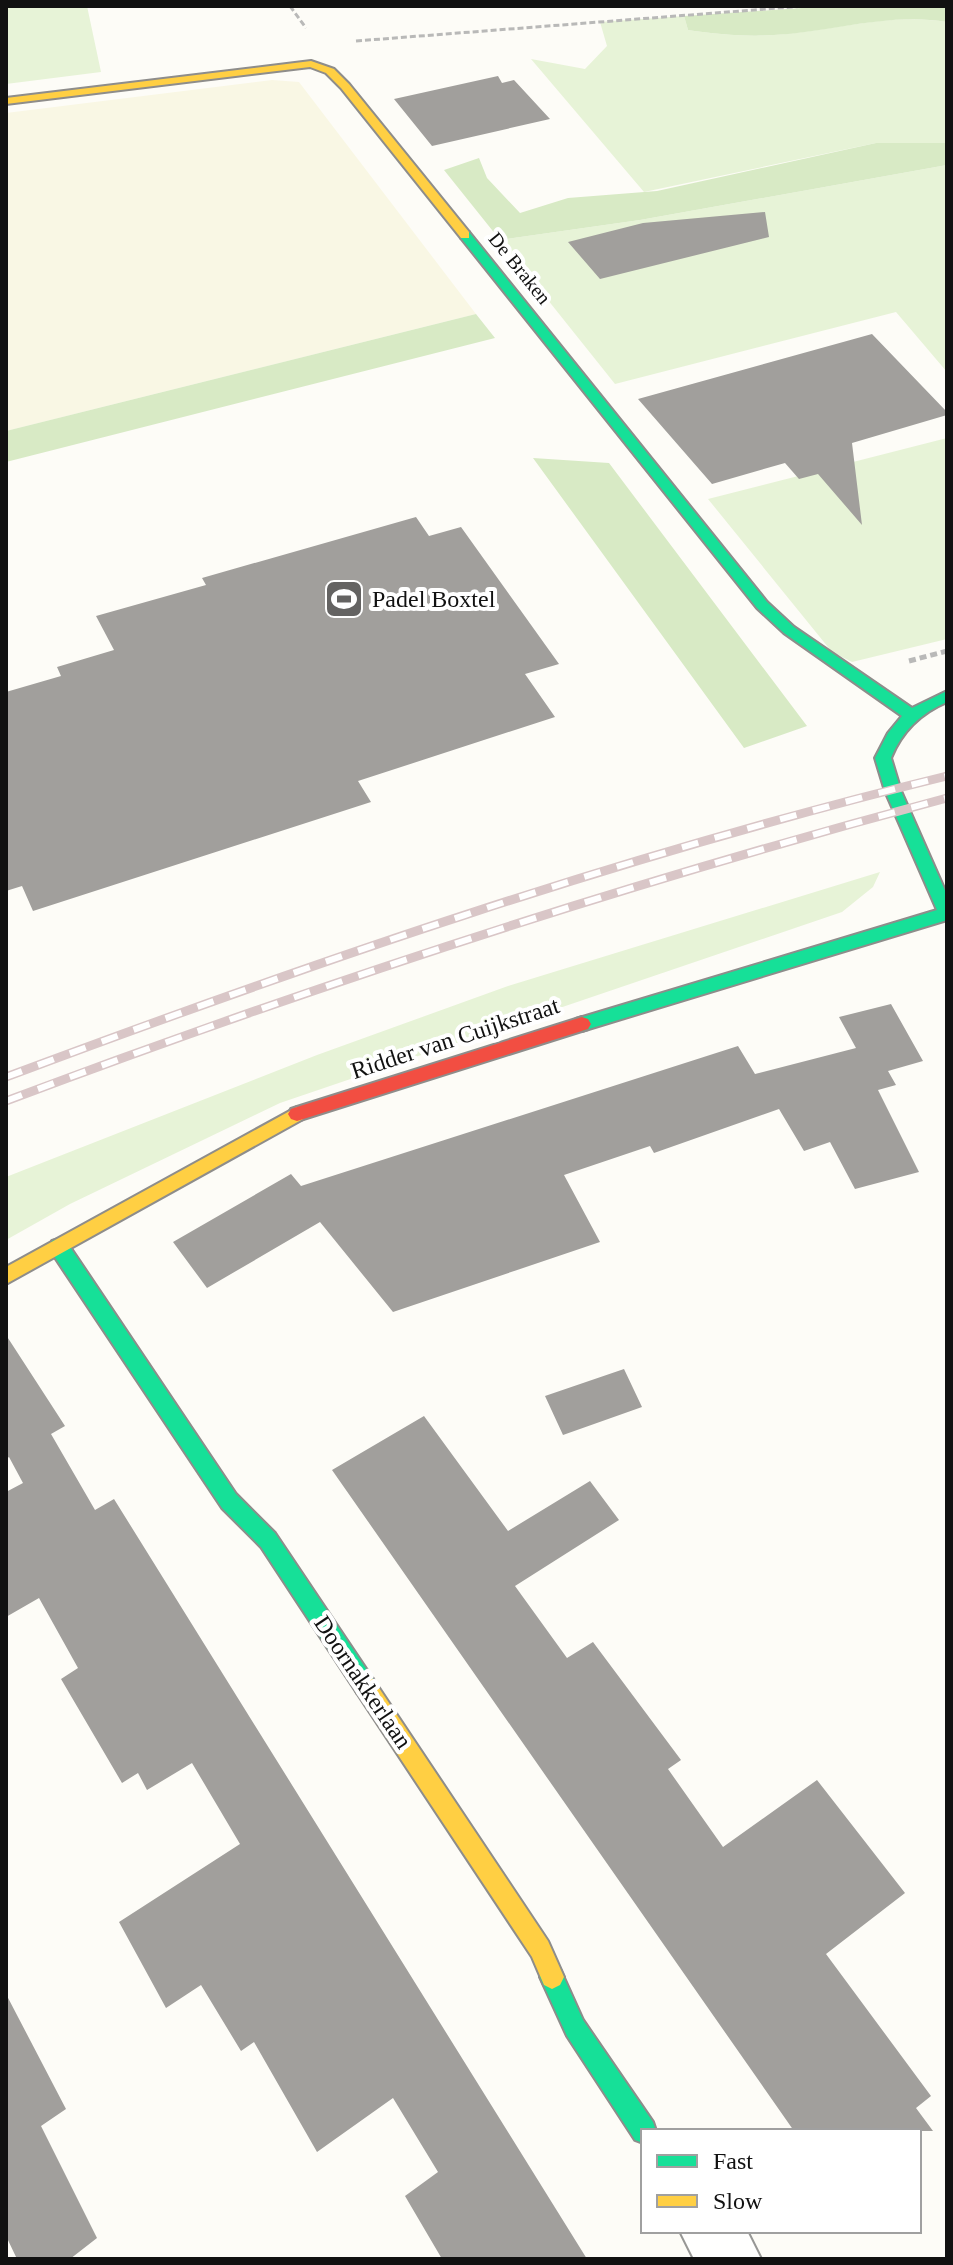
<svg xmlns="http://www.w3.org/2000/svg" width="953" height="2265" viewBox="0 0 953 2265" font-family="Georgia,serif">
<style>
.farmland{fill:#f9f7e4}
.green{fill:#e7f3d7}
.forest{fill:#d8eac5}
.building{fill:#a19f9c}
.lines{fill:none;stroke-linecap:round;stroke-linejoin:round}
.street-casing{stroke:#979795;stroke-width:4}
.fast-casing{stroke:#8e8d8b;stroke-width:4}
.slow-casing{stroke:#8e8d8b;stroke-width:4}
.jam-casing{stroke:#8e8d8b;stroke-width:4}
.path-far1{stroke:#b9b9b8;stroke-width:3;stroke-dasharray:6 3;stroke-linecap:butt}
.path{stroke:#b9b9b8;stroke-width:5;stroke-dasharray:7 4;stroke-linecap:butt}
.street{fill:#fffffe;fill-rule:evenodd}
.fast{fill:#16e098;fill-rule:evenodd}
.slow{fill:#ffcf43;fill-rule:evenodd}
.jam{fill:#f24e42;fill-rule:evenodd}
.rail-casing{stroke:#d9c6c7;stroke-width:9}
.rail{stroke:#fff;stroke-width:6;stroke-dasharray:17;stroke-linecap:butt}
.labels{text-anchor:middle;stroke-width:8;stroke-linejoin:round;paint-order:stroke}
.far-street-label{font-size:20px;fill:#111;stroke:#fff}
.poi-label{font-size:24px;fill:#111;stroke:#fff;text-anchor:start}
.street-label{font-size:24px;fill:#111;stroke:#fff}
</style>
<rect width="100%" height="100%" fill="#fdfcf7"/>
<!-- farmland -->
<path class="farmland" d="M272 80 299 82 476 314 6 431V113Z"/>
<!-- green -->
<path class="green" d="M6 6H87L101 72 6 84Z
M684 16 688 30C716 34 746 37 774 35 832 31 889 12 947 22V143H876L644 192 531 59 585 69 607 46 600 22Z
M947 165V372L896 312 615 384 500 240 640 220Z
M947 438V639L852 662 832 652 708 499Z
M880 872 873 887 842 912 280 1103 70 1204 6 1240V1177L317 1055 508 986Z"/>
<!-- forest -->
<path class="forest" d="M830 6H947V22C889 12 832 32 774 35 746 37 716 34 688 30L684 16Z
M876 143H947V165L640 220 500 240 444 170 479 158 487 178 520 213 568 198 657 191Z
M476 314 495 338 6 462V431Z
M533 458 609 463 807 726 744 748Z"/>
<!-- building -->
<path class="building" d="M498 76 502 83 514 80 550 119 432 146 394 99Z
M765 212 769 237 600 279 568 242 643 223Z
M872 334 947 412V415L852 443 862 525 818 474 799 479 785 463 712 484 638 399Z
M416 517 429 536 461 527 559 664 525 674 555 717 358 781 371 802 33 911 22 886 6 891V692L61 676 57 667 114 650 96 616 206 585 202 578Z
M891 1004 923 1061 888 1071 896 1085 878 1090 919 1172 855 1189 830 1142 804 1151 779 1109 654 1153 650 1146 564 1175 600 1242 393 1312 320 1222 207 1288 173 1242 291 1174 301 1186 738 1046 755 1074 856 1048 839 1017Z
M6 1335 65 1426 51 1434 95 1510 114 1499 587 2259H442L405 2196 438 2172 393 2098 317 2152 254 2042 241 2051 201 1985 166 2008 119 1922 240 1844 192 1763 147 1790 138 1773 122 1783 61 1679 78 1668 39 1598 6 1617V1492L23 1483 9 1457 6 1459Z
M624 1369 642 1407 563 1435 545 1396Z
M424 1416 508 1531 590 1481 619 1520 515 1586 567 1658 593 1642 681 1760 668 1769 723 1847 817 1780 905 1893 826 1954 931 2096 916 2108 933 2131H794L332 1470Z
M6 1994 66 2109 41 2126 97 2238 70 2259H17L6 2236Z"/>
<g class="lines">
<defs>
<path id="street" d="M680 2231H747L761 2259H694Z"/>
<path id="fast" d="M461 232H469L767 602 794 627 912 708 947 691V702C921 713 902 731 891 758L901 791 947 895V920L582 1031 576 1029 573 1024 576 1019 937 910 885 791 875 758 888 733 902 716 784 633 757 608 461 238Z
M59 1239 66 1241 236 1494 275 1533 373 1679 376 1686 373 1693 365 1696 357 1693 261 1547 222 1508 52 1253 50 1247 52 1241Z
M552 1965 560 1969 583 2020 653 2122 656 2131H643V2143L635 2140 567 2036 540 1977 544 1969Z"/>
<path id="slow" d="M311 61 334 69 349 84 469 232V238H461L341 88 326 73 310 67 6 104V98Z
M297 1107 303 1109 306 1114 303 1119 6 1284V1267Z
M365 1676 373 1679 548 1941 564 1977 560 1985 552 1989 544 1985 532 1957 357 1693 354 1686 357 1679Z"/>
<path id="jam" d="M582 1017 588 1019 591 1024 588 1029 297 1121 291 1119 288 1114 291 1109 297 1107Z"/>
</defs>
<!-- street casing -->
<use href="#street" class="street-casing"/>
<!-- fast casing -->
<use href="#fast" class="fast-casing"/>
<!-- slow casing -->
<use href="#slow" class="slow-casing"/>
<!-- jam casing -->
<use href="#jam" class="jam-casing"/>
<!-- path-far1 -->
<path class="path-far1" d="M290 6 306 28
M356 41 805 6"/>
<!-- path -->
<path class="path" d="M909 661 947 651"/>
<!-- street -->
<use href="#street" class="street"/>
<!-- fast -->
<use href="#fast" class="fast"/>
<!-- slow -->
<use href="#slow" class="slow"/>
<!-- jam -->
<use href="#jam" class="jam"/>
<defs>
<path id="rail" d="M6 1077C314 962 627 854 947 776
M6 1101C315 985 628 883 947 798"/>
</defs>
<!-- rail casing -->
<use href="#rail" class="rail-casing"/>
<!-- rail -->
<use href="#rail" class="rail"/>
</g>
<!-- icons -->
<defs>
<symbol id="stadium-square" viewBox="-11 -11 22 22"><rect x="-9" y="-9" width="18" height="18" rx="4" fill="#646362" stroke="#fff"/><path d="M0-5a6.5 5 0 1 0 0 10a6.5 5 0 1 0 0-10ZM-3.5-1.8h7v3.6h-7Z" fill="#fff"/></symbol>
</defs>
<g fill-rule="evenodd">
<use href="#stadium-square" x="322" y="577" width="44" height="44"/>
</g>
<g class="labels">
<!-- far-street labels -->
<g class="far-street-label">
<text transform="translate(520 268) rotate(51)" y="7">De Braken</text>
</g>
<!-- poi labels -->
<g class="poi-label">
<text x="372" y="607">Padel Boxtel</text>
</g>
<!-- street labels -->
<g class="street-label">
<text transform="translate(455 1038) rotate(-18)" y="8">Ridder van Cuijkstraat</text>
<text transform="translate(363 1682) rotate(56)" y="8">Doornakkerlaan</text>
</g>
</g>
<!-- border -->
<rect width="953" height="2265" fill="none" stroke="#111111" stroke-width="16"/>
<!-- legend -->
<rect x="641" y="2129" width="280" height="104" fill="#ffffff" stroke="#a0a0a0" stroke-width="2"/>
<rect x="657" y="2155" width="40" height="12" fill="#16e098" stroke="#a0a0a0" stroke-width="2"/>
<text x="713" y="2169" font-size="24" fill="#111111">Fast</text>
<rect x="657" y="2195" width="40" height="12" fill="#ffcf43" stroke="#a0a0a0" stroke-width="2"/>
<text x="713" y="2209" font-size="24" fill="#111111">Slow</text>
</svg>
